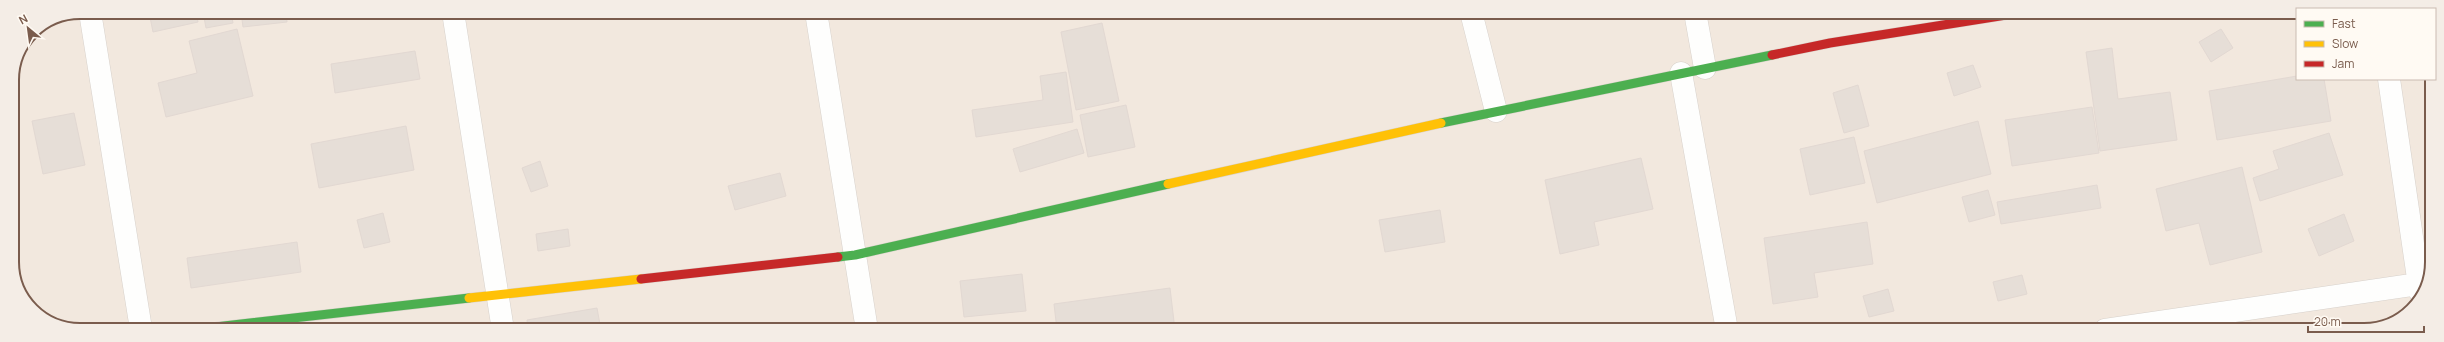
<svg xmlns="http://www.w3.org/2000/svg" width="2444" height="342" viewBox="0 0 2444 342" font-family="Manrope,sans-serif">
<style>
.residential{fill:#f2e8de}
.building{fill:#e6ded7;stroke:#e2d8d2}
.lines{fill:none;stroke-linecap:round;stroke-linejoin:round}
.street-casing{stroke:#d7d1cb;stroke-width:23}
.fast-casing{stroke:#d9d2cb;stroke-width:10}
.slow-casing{stroke:#d9d2cb;stroke-width:10}
.jam-casing{stroke:#d9d2cb;stroke-width:10}
.street{stroke:#fefefd;stroke-width:22}
.fast{stroke:#4caf50;stroke-width:9}
.slow{stroke:#ffc107;stroke-width:9}
.jam{stroke:#c62828;stroke-width:9}
.rim{fill:none;stroke:#7a5c4d;stroke-width:2}
</style>
<rect width="100%" height="100%" fill="#f9f5f0"/>
<!-- residential -->
<path class="residential" d="M80 12 2297 13V79H2431V271L2409 313 2364 330 71 329 35 313 14 280 12 80 17 54 32 32 54 17Z"/>
<!-- building -->
<path class="building" d="M149 12H196L198 22 153 32Z
M203 12H231L233 23 206 28Z
M241 12H286L287 22 243 27Z
M1102 23 1119 101 1076 110 1061 32Z
M237 29 253 96 166 117 158 83 197 73 189 41Z
M2221 29 2233 48 2211 62 2199 42Z
M2112 48 2118 99 2170 92 2177 140 2100 151 2086 52Z
M415 51 420 79 335 93 331 64Z
M1973 65 1981 87 1954 96 1947 73Z
M1066 72 1073 122 976 137 972 110 1043 100 1040 76Z
M2297 76V79H2324L2331 121 2217 140 2209 91Z
M1858 85 1869 126 1844 133 1833 93Z
M1126 105 1135 147 1088 157 1080 115Z
M2092 107 2099 153 2012 166 2005 120Z
M74 113 85 165 43 174 32 121Z
M1978 121 1991 174 1877 203 1864 151Z
M406 126 414 170 319 188 311 144Z
M1077 129 1084 153 1020 172 1013 149Z
M2329 133 2343 175 2260 201 2253 178 2279 169 2273 151Z
M1854 137 1865 183 1810 195 1800 149Z
M1641 158 1653 209 1594 222 1599 245 1560 254 1545 180Z
M540 161 548 186 531 192 522 168Z
M2242 167 2262 252 2210 265 2199 223 2166 231 2156 189Z
M780 173 786 196 735 210 728 186Z
M2097 185 2101 208 2001 224 1997 202Z
M1988 190 1995 215 1969 222 1962 197Z
M1440 210 1445 242 1385 252 1379 220Z
M383 213 390 242 364 248 357 220Z
M2344 214 2354 241 2319 256 2308 229Z
M1867 222 1873 264 1814 273 1818 297 1773 304 1764 238Z
M568 229 570 246 538 251 536 234Z
M297 242 301 272 191 288 187 258Z
M1022 274 1026 311 964 317 960 281Z
M2022 275 2027 294 1998 301 1993 282Z
M1170 288 1175 330H1057L1054 304Z
M1888 289 1894 311 1869 317 1863 296Z
M597 308 601 330H528L527 320Z
M1053 323 1054 330H1009Z
M458 326 459 330H430Z"/>
<g class="lines">
<defs>
<path id="street" d="M90 12 141 329
M453 12 503 330
M816 12 867 330
M1471 12 1496 111
M1695 12 1705 68
M1681 73 1727 330
M2389 79 2420 292
M2105 330 2425 283"/>
<path id="fast" d="M1441 123 1772 55
M838 257 855 255 1168 184
M198 329 469 298"/>
<path id="slow" d="M1168 184 1441 123
M469 298 641 279"/>
<path id="jam" d="M1772 55 1830 43 2025 12
M641 279 838 257"/>
</defs>
<!-- street casing -->
<use href="#street" class="street-casing"/>
<!-- fast casing -->
<use href="#fast" class="fast-casing"/>
<!-- slow casing -->
<use href="#slow" class="slow-casing"/>
<!-- jam casing -->
<use href="#jam" class="jam-casing"/>
<!-- street -->
<use href="#street" class="street"/>
<!-- fast -->
<use href="#fast" class="fast"/>
<!-- slow -->
<use href="#slow" class="slow"/>
<!-- jam -->
<use href="#jam" class="jam"/>
</g>
<!-- crop -->
<path d="M0 0H2444V342H0ZM80 19H2364A61 61 0 0 1 2425 80V262A61 61 0 0 1 2364 323H80A61 61 0 0 1 19 262V80A61 61 0 0 1 80 19Z" fill="#f4ede6" fill-rule="evenodd"/>
<path class="rim" d="M80 19H2364A61 61 0 0 1 2425 80V262A61 61 0 0 1 2364 323H80A61 61 0 0 1 19 262V80A61 61 0 0 1 80 19Z"/>
<!-- legend -->
<rect x="2296" y="8" width="140" height="72" fill="#fffaf3" stroke="#cabbb1"/>
<rect x="2304" y="21" width="20" height="6" fill="#4caf50" stroke="#cabbb1"/>
<text x="2332" y="28" font-size="12" fill="#7a5c4d">Fast</text>
<rect x="2304" y="41" width="20" height="6" fill="#ffc107" stroke="#cabbb1"/>
<text x="2332" y="48" font-size="12" fill="#7a5c4d">Slow</text>
<rect x="2304" y="61" width="20" height="6" fill="#c62828" stroke="#cabbb1"/>
<text x="2332" y="68" font-size="12" fill="#7a5c4d">Jam</text>
<!-- north arrow -->
<g transform="translate(28 28) rotate(331)" stroke="#fffaf3" stroke-width="3" paint-order="stroke">
<path d="M0-3L7 15L0 10L-7 15Z" fill="#7a5c4d"/>
<text y="-6" font-size="11" font-weight="bold" text-anchor="middle" fill="#7a5c4d">N</text>
</g>
<!-- scale -->
<path d="M2308 326v6h116v-6" fill="none" stroke="#7a5c4d" stroke-width="2"/>
<text x="2314" y="326" font-size="12" fill="#7a5c4d" stroke="#fffaf3" stroke-width="3" paint-order="stroke">20 m</text>
</svg>
